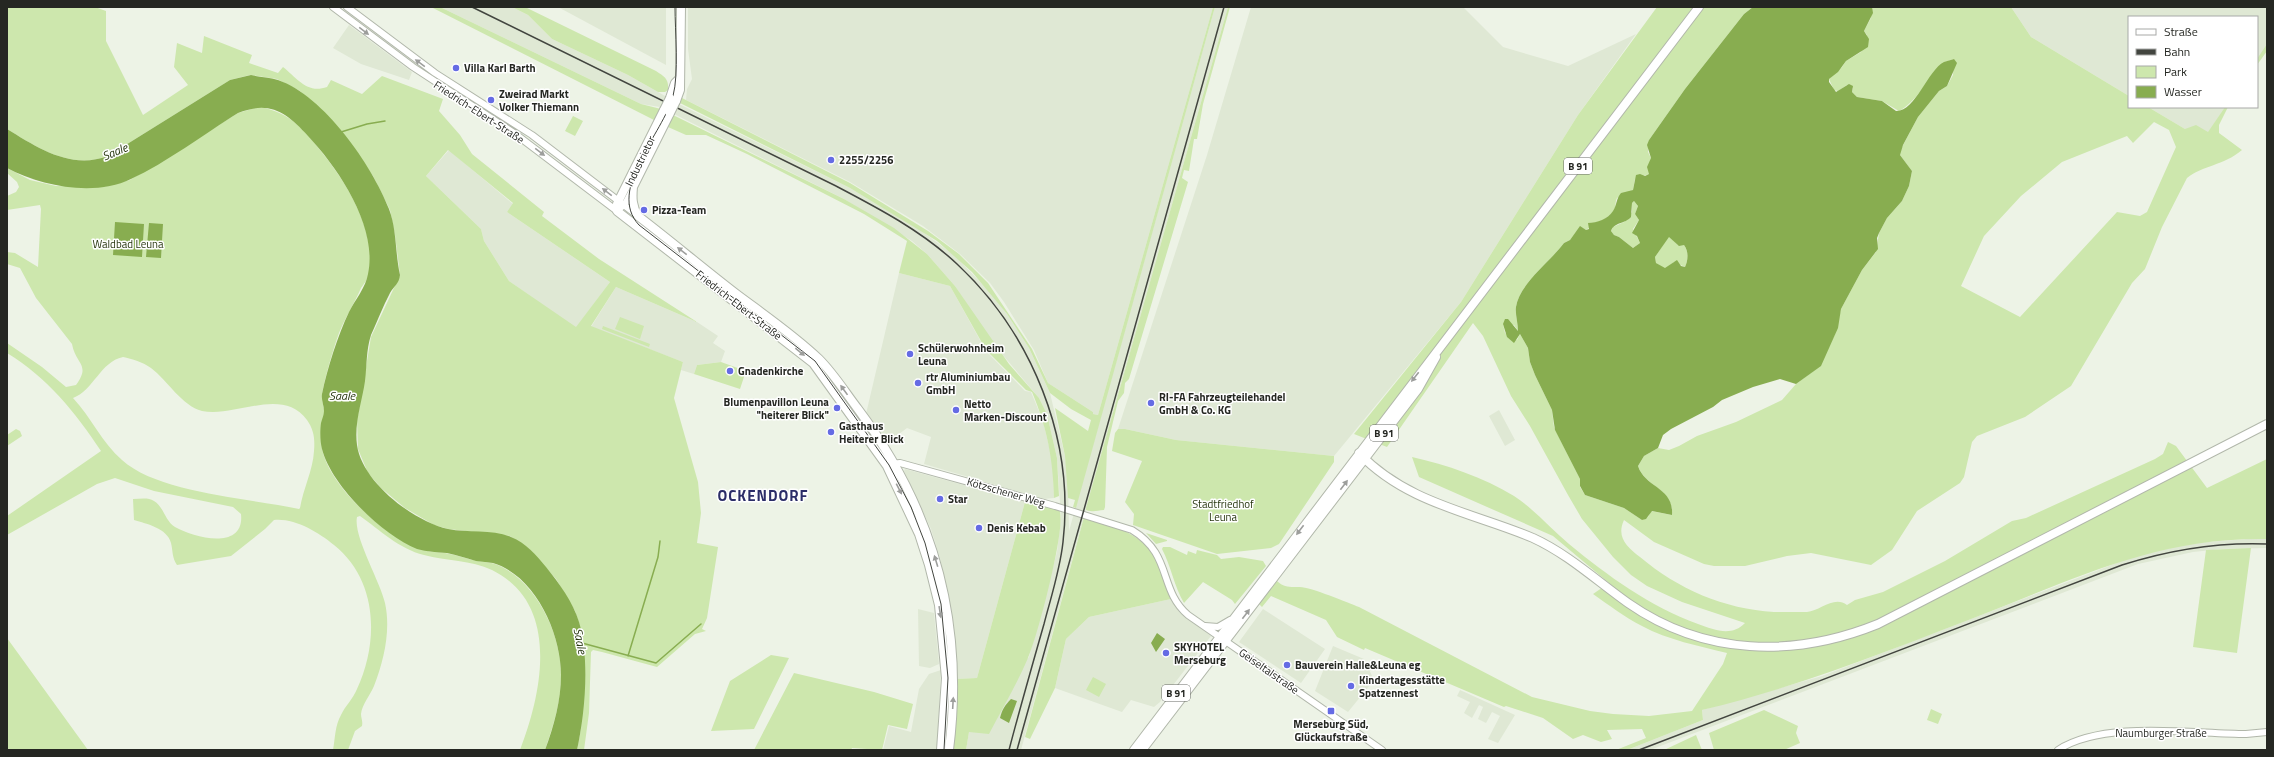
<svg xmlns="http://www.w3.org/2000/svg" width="2274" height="757" viewBox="0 0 2274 757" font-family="'Titillium Web',sans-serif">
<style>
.built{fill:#dfe8d4}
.green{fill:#cde7ad;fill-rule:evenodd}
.water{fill:#88ad50;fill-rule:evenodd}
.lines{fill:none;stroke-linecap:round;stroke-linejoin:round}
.stream{stroke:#88ad50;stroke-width:1.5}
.minor-casing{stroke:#b1b7aa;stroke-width:8}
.major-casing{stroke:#b1b7aa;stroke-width:10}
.minor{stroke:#fff;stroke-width:6}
.major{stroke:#fff;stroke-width:8}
.tram{stroke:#42453f;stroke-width:1}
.rail{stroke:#42453f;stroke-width:1.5}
.major-bridge-casing{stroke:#b1b7aa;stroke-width:10;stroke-linecap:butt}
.major-bridge{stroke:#fff;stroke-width:8}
.oneway{fill:#9d9e9c}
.poi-dot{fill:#656be4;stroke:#fff;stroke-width:1.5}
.labels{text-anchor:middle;stroke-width:3;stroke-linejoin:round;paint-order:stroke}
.shield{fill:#fff;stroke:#666864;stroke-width:1}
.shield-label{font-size:10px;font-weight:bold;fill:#252722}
.poi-label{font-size:11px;font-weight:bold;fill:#252722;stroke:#fff;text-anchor:start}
.street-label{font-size:11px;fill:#252722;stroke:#fff}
.park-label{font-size:11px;fill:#27360f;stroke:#fff}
.water-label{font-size:12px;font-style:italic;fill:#26350f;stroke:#fff}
.district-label{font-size:15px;font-weight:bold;letter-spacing:1px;fill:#2b2d67;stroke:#fff}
</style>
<rect width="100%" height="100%" fill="#edf3e6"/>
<!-- built -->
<path class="built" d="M440 7H512L528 15 552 39 628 75 681 105 850 188 919 229 954 255 989 291 1007 314 1029 348 1050 393 1065 456 1068 480 1069 531 1215 7H1228L1086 509 1021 750H966L969 732 1029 657 1057 552 1061 518 1057 458 1047 414 1039 398 991 341 955 286 927 254 912 241 844 199 660 107 641 104Z
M558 7H666V65Z
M688 7H1213L1098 415 1093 414V412L1048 383 1034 350 1004 302 990 283 960 254 923 226 850 182 686 100 687 89 692 79 688 49Z
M1251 7H1463L1503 47 1568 66 1636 34 1578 115 1461 302 1334 456 1176 440 1125 429H1118L1207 155Z
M2011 7H2267V45L2257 61V17H2129V96L2031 37Z
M349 25 412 72 409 80 361 64 333 48Z
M2148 107H2225L2208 133 2185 129Z
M449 150 513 204 507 212 610 282 576 328 509 281 484 241 481 229 426 176Z
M899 273 950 286 986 351 1025 391 1031 392 1043 421 1053 463 1054 498 1044 499 924 464 931 437 907 428 887 443 866 414Z
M616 287 697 322 718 336 713 343 725 351 721 362 697 365 694 374 681 370 683 362 591 327Z
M1499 410 1515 440 1505 446 1489 416Z
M905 469 1025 502 977 678 956 679 954 626 940 558 931 529 904 471Z
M2248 539H2267V548L2222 549 2193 552 2138 564 1650 750H1627L1703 720 1702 710 1822 676 2135 556 2192 543Z
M1171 599 1180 613 1211 636 1160 702 1154 707 1131 700 1122 712 1055 688 1066 639 1089 617Z
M918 609 934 613 939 664 930 668 919 666Z
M1263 609 1325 649 1301 683 1239 642Z
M1333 646 1364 659 1374 680 1348 712 1315 691Z
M941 670 937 750H883L889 726 911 732 919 689 929 674Z
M1460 690 1515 715 1498 743 1488 739 1500 716 1492 712 1486 723 1478 719 1483 707 1479 705 1472 718 1464 713 1470 702 1457 696Z"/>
<!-- green -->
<path class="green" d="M7 7H95L106 11V41L143 115 188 85 174 67 177 43 202 53 204 36 252 55 249 63 278 73 283 67C298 79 307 94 327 87L331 80 362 94 382 76 443 99 439 111 460 135 472 154 544 212 542 216 599 259 697 322 616 287 591 326 683 362 674 398 698 482 701 513 697 543 718 547 707 618 702 629 706 631 695 634 657 667 602 652 593 650 591 652 589 713 584 750H577L581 729 584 654 579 623 575 611 556 579 528 548 510 536 448 529 434 525 405 508 381 488 368 473 358 449 357 421 371 337 400 275 395 235 390 210 373 176 340 130 319 108 300 91 277 79 250 75 230 80 108 156C71 170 38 148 7 129ZM448 150 513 203 507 212 610 282 576 327 509 281 484 241 481 229 426 176Z
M431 7H440L641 104 661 109 654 120Z
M512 7H525L656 71C665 77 669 79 668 90L665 92H658L628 75 552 39 528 15Z
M1213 7H1215L1076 508 1073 507 1075 500 1068 498 1065 456 1055 408 1088 431 1091 420 1071 409 1050 393 1029 348 1007 314 972 272 937 241 850 188 680 103 682 98 850 183 928 231 959 254 988 283 1032 349 1048 383 1093 412V414L1098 415Z
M1228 7H1230L1203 104 1197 139H1194L1189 171 1184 170 1182 178 1188 182 1129 379 1125 383 1124 393 1118 401 1107 447 1105 507 1104 510C1097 510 1095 513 1086 510V508Z
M1657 7H1753L1744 14 1685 89 1649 140 1648 152 1651 158 1649 174 1635 179 1633 190 1617 198C1615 202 1616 207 1614 210 1610 218 1593 225 1586 230L1580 227 1570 240 1564 243C1551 261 1519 284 1516 307 1515 314 1518 323 1518 331L1514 325 1503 324 1505 333 1517 340 1520 334 1528 348 1530 362 1535 375 1552 410 1554 427 1580 479V487L1585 495 1624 508 1642 520 1648 517 1651 511 1672 515C1674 489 1645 487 1638 466L1644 456 1658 448 1669 450 1679 446 1697 436 1736 422 1782 400 1796 384 1820 366 1835 334 1841 309 1862 270 1876 252 1879 233 1887 218 1902 201 1909 186 1912 171 1900 155V151L1918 117 1939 91 1947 86 1953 75 1954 59 1945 62 1941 65C1929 79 1914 104 1899 111L1882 101 1857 97 1852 92 1853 88 1847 85 1838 91 1834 90 1829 79 1842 67 1846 61 1861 52 1867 35 1864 31 1871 18 1872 7H2011L2031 37 2129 96V107H2148L2185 129 2196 125 2208 132 2225 107H2228L2219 125V133L2242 150C2223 166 2203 165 2187 178L2162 227 2145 269 2132 283 2071 386 2025 417 1977 436 1972 442 1964 477 1960 483 1917 511 1892 550 1871 565 1811 553 1787 556 1745 566H1714L1704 564 1654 542 1624 520C1616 537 1627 547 1640 557 1678 589 1724 609 1774 612 1785 612 1796 612 1807 612 1820 611 1834 595 1847 605L1855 600 1883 592 1945 561 2012 521 2026 518 2155 459 2163 454 2168 442 2176 446 2207 488 2267 459V539C2164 537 2087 573 1994 610 1898 647 1803 686 1702 710L1703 720 1627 750H1616L1646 738 1642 729 1607 730 1612 739 1601 742 1583 735 1573 739 1543 718 1506 706 1504 707 1365 648 1364 650 1337 637 1326 620 1271 596 1262 607 1259 604 1277 581C1284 588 1291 587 1299 587 1308 586 1349 603 1359 607L1532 697 1590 711 1613 714 1649 716 1692 711 1723 664 1727 653C1699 646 1668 640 1642 626 1624 617 1609 605 1593 594L1609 583 1553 536 1419 477 1412 457C1447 465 1483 477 1514 496 1535 510 1550 528 1569 544 1608 576 1649 606 1698 624 1714 630 1732 637 1745 623L1682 602 1647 586 1631 575 1613 557 1582 519 1568 495 1530 426 1511 396 1483 336 1473 323 1387 447 1354 434 1461 302 1578 115ZM2154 122 2169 130 2176 147 2147 212 2140 216 2117 212 2020 317 1961 286 1984 236 2021 196 2062 162 2127 136 2133 143Z
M2267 44V51L2257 65V59Z
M259 107C291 112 305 131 324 155 349 187 376 231 369 273 368 279 364 284 361 288 354 304 345 318 339 333 333 350 325 377 322 394 321 401 325 408 324 414 322 425 320 437 322 448 328 485 383 534 417 548 426 552 436 552 445 553 457 555 467 559 478 561 483 562 489 562 495 564 536 579 562 635 561 677 561 702 553 726 545 750H520C542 693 561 604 492 570 471 560 446 561 424 555 399 549 380 530 360 516L357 517C353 536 380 581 385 603 391 630 384 660 374 686 370 695 362 705 361 714 361 718 363 721 362 726L355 731 348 750H333C335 739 335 725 341 715 345 706 353 699 357 689 379 642 378 580 334 545 318 532 295 518 274 520L265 529 231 556 177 565C172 558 173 551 171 543 167 528 147 524 134 520L133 499C140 499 148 497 154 501 164 507 165 521 175 527 194 538 245 551 241 514L233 507 154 491 115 478 97 484 7 535V516L101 451C75 412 48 378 7 353V343L42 367 66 387 76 385C91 364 76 365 72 344L36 298 20 268 7 264V252L15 253 38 267 41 209 40 205 7 210V196L16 192 19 187 17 182 7 173V168L30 180 56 186 103 187 130 180 238 113ZM123 357C132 359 143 362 151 368 167 380 182 406 202 411 235 418 282 386 307 420 314 430 315 439 314 451 313 470 303 489 300 508L299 509C249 498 158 493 122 460 102 443 91 417 73 398 94 390 100 362 123 357Z
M673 115 844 199 894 228 927 254 955 286 1009 364 1039 398 1047 414 1057 458 1059 496 1054 498C1053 458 1047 428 1032 392L1026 390 986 350 950 286 899 273 907 241 864 214 747 154 706 135H686L668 127Z
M573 116 583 121 575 136 565 131Z
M1634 201 1638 206 1635 214 1639 220 1633 229 1640 243 1633 248 1619 237 1614 235 1611 231 1613 227 1624 222 1632 212V203Z
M1669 236 1678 245H1684C1689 251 1688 261 1685 267L1674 262 1667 268H1663L1656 263 1655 257Z
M620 317 644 326 640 339 615 329Z
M603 326 650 344 649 347 602 329Z
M721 362 746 371 740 389 694 374 697 365Z
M16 429 20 431 22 436 7 446V435Z
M1118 429H1125L1176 440 1334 456V462L1279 544 1271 548 1217 554 1133 525 1134 514 1125 502 1142 461 1112 451 1115 433Z
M1027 501 1059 510C1068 521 1037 639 1028 658 1017 684 1002 709 989 734L969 732 966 750H952L956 679 977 678 1025 502Z
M1084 517C1115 527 1145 533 1159 565 1164 576 1166 588 1171 599L1089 617 1066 639 1055 688 1030 739 1025 737Z
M1146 533 1167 540V541L1156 544Z
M1163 547H1170L1187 555 1188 551 1196 554 1197 550 1217 555 1221 559 1239 557 1263 561 1266 566 1235 604 1232 600 1203 582 1184 603C1174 586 1171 566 1162 549Z
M2251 548 2237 653 2193 647 2206 550Z
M7 638 88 750H7Z
M771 655 789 658 754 729 711 731 730 681Z
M794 673 874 692 913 704 907 729 888 725 882 750 852 748 851 750H754Z
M1093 677 1106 684 1099 697 1086 690Z
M1931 709 1942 714 1938 724 1927 720Z
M1764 710 1798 726 1796 733 1800 743 1784 750H1714L1709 733Z
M1696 735 1702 750H1664Z"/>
<!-- water -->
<path class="water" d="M1753 7H1872L1873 13 1864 31 1869 39 1868 47 1846 61 1838 72 1829 79V82L1836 92 1849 84 1853 86 1852 92 1857 97 1882 101 1896 111C1915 112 1928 70 1944 62 1947 61 1951 60 1954 59L1957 63 1947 86 1939 91 1918 117 1903 145 1900 155 1912 171 1909 186 1902 201 1887 218 1879 233 1877 238 1878 249 1862 270 1841 309 1838 328 1821 366 1796 384 1780 379 1753 387 1722 400 1713 407 1671 429 1663 435 1658 448 1644 456 1638 466C1645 488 1674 487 1672 515L1652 511 1646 519 1642 520 1624 508 1585 495 1580 486V479L1555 430 1552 410 1535 375 1530 362 1528 348 1520 334 1514 343 1507 337 1503 324 1505 319H1508L1518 331C1518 323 1515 314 1516 307 1519 284 1551 261 1564 243L1570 240 1580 226 1586 230 1589 229 1588 223C1597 223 1608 219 1613 211 1617 205 1616 199 1621 193L1633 190 1636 175 1640 174 1645 176 1649 174 1647 167 1651 158 1647 145 1649 140 1685 89 1744 14ZM1634 201 1638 206 1635 214 1639 220 1632 233 1637 236 1640 243 1633 248 1619 237 1614 235 1611 231C1614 222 1625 224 1631 217L1632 203ZM1669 237 1679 246 1684 245C1689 251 1688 261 1685 267L1681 266 1677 260 1665 268 1656 263 1655 257Z
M251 75C259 77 269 77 278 80 324 96 372 165 389 209 397 230 395 253 400 275 399 284 394 286 390 293 383 306 377 322 371 335 366 350 367 366 365 381 362 402 354 423 357 445 362 482 413 521 448 529 468 533 492 529 511 537 526 543 536 555 546 567 559 583 573 602 579 622 590 659 585 713 577 750H545C554 726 561 700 561 675 561 634 536 576 493 563 488 562 482 562 476 561 466 558 457 555 447 553 437 552 427 552 417 549 382 535 331 485 322 449 320 442 320 430 321 423 322 419 324 415 324 411 324 405 321 400 322 394 327 369 338 335 349 312 355 300 366 287 368 274 378 227 339 169 308 136 287 113 270 100 238 113 204 134 166 163 131 179 94 197 41 186 7 168V129C38 148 71 170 108 156L230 80Z
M115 222 144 224 142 257 113 255Z
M149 223 163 224 161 258 146 257Z
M1157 633 1165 639 1156 652 1151 643Z
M1011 699 1017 701 1009 723 1000 718C1002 710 1005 705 1011 699Z"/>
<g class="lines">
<!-- stream -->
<path class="stream" d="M341 132 367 124 385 121
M582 643 656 663 701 624
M628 656 658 557 660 541"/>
<defs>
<path id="minor" d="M333 7 413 67 514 133 617 211 625 204 632 191
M347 7 435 73 532 135 637 215
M891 464 900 463 1055 506 1132 530C1173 555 1158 589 1188 615L1382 750
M1205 626 1218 627 1230 620
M2058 750C2104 720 2192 734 2246 734L2267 732"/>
<path id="major" d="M670 98 675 83 680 78
M676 101 680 90 681 7
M664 110 617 204V211L813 363 887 466 919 534 929 565 939 605 946 678 941 750
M670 113 633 187C632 198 632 206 638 216 672 242 705 270 739 296 766 316 795 336 819 359 834 374 845 392 858 409 934 510 965 624 949 750
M1359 453C1406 503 1474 513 1533 538 1568 554 1597 581 1628 603 1704 656 1794 658 1878 624L2267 424
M1134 750 1699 7
M1142 750 1418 389 1436 357"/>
</defs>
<!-- minor casing -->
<use href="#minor" class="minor-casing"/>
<!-- major casing -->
<use href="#major" class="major-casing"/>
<!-- minor -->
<use href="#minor" class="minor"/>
<!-- major -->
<use href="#major" class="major"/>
<!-- tram -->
<path class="tram" d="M675 7C675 31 679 74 673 96 664 132 606 190 639 225L815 361 889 465 911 507 925 543 941 604 948 678 944 750"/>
<!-- rail -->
<path class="rail" d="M472 7 836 186C878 208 922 231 957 264 1032 334 1075 439 1063 542 1060 570 1051 597 1044 624 1032 666 1020 708 1009 750
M1017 750 1224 7
M1639 750 2122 565C2169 550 2217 542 2267 544"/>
<defs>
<path id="major-bridge" d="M664 110 670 98
M670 113 676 101"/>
</defs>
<!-- major-bridge casing -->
<use href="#major-bridge" class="major-bridge-casing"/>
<!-- major-bridge -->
<use href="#major-bridge" class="major-bridge"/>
</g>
<!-- one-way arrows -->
<defs><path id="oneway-solid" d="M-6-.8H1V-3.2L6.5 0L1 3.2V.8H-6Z"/></defs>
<g class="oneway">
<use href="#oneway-solid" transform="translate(364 31) rotate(37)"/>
<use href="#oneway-solid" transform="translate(420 63) rotate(-144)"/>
<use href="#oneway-solid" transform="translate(540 152) rotate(37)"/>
<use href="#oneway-solid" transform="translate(607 192) rotate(-143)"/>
<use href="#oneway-solid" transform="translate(682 251) rotate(-142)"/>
<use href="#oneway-solid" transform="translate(800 352) rotate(39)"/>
<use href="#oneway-solid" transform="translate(1415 377) rotate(128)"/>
<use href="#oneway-solid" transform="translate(844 390) rotate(-126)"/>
<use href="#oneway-solid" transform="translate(1344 485) rotate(-53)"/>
<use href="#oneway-solid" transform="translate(899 489) rotate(63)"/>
<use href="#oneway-solid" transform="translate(1300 530) rotate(127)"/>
<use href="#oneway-solid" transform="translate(936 561) rotate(-107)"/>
<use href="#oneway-solid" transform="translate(940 612) rotate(81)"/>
<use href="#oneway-solid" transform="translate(1246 614) rotate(-53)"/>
<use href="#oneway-solid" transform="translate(953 703) rotate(-87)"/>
</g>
<!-- markers -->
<g class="poi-dot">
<circle cx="456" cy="68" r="4"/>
<circle cx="491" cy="100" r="4"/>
<circle cx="831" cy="160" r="4"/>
<circle cx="644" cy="210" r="4"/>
<circle cx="910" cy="354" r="4"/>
<circle cx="730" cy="371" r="4"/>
<circle cx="918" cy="383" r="4"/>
<circle cx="1151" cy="403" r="4"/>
<circle cx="837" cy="408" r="4"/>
<circle cx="956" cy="410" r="4"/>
<circle cx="831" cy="432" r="4"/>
<circle cx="940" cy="499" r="4"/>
<circle cx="979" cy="528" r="4"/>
<circle cx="1166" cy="653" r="4"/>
<circle cx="1287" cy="665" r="4"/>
<circle cx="1351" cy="686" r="4"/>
<rect x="1327" y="707" width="8" height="8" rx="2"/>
</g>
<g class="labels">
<!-- shield labels -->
<g class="shield">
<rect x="1564" y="158" width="28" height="16" rx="3"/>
<rect x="1370" y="425" width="28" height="16" rx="3"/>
<rect x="1162" y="685" width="28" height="16" rx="3"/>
</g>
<g class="shield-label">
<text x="1578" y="170">B 91</text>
<text x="1384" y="437">B 91</text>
<text x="1176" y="697">B 91</text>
</g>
<!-- poi labels -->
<g class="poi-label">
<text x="464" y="72">Villa Karl Barth</text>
<text x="499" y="98">Zweirad Markt<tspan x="499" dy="13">Volker Thiemann</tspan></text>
<text x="839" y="164">2255/2256</text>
<text x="652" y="214">Pizza-Team</text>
<text x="918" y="352">Schülerwohnheim<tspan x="918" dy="13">Leuna</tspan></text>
<text x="738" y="375">Gnadenkirche</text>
<text x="926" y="381">rtr Aluminiumbau<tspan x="926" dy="13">GmbH</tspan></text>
<text x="1159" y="401">RI-FA Fahrzeugteilehandel<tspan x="1159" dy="13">GmbH &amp; Co. KG</tspan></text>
<text x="829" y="406" text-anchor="end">Blumenpavillon Leuna<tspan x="829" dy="13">"heiterer Blick"</tspan></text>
<text x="964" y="408">Netto<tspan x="964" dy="13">Marken-Discount</tspan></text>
<text x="839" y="430">Gasthaus<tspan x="839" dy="13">Heiterer Blick</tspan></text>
<text x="948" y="503">Star</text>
<text x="987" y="532">Denis Kebab</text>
<text x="1174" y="651">SKYHOTEL<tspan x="1174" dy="13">Merseburg</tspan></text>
<text x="1295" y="669">Bauverein Halle&amp;Leuna eg</text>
<text x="1359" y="684">Kindertagesstätte<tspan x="1359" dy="13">Spatzennest</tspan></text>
<text x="1331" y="728" text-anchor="middle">Merseburg Süd,<tspan x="1331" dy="13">Glückaufstraße</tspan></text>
</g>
<!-- street labels -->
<g class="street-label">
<text transform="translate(479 112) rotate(33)" y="4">Friedrich-Ebert-Straße</text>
<text transform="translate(640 161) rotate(-64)" y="4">Industrietor</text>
<text transform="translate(739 305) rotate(38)" y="4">Friedrich-Ebert-Straße</text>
<text transform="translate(1006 492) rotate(16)" y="4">Kötzschener Weg</text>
<text transform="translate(1269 671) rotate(35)" y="4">Geiseltalstraße</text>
<text x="2161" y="737">Naumburger Straße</text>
</g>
<!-- park labels -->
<g class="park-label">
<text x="128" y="248">Waldbad Leuna</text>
<text x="1223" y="508">Stadtfriedhof<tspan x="1223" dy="13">Leuna</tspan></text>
</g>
<!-- water labels -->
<g class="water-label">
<text transform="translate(115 152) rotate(-23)" y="4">Saale</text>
<text x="342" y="400">Saale</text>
<text transform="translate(580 641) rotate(79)" y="4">Saale</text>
</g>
<!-- district labels -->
<g class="district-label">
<text x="763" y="501">OCKENDORF</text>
</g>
</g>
<!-- border -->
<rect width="2274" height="757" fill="none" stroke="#252722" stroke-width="16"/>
<!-- legend -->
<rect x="2128" y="16" width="130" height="92" fill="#ffffff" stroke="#a8a9a7"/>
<rect x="2136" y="29" width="20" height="6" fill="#ffffff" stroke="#a8a9a7"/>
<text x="2164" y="36" font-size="12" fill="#252722">Straße</text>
<rect x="2136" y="49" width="20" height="6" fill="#42453f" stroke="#a8a9a7"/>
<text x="2164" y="56" font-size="12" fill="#252722">Bahn</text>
<rect x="2136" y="66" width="20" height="12" fill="#cde7ad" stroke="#a8a9a7"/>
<text x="2164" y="76" font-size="12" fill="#252722">Park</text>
<rect x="2136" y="86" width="20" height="12" fill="#88ad50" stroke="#a8a9a7"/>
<text x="2164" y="96" font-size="12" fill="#252722">Wasser</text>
</svg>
